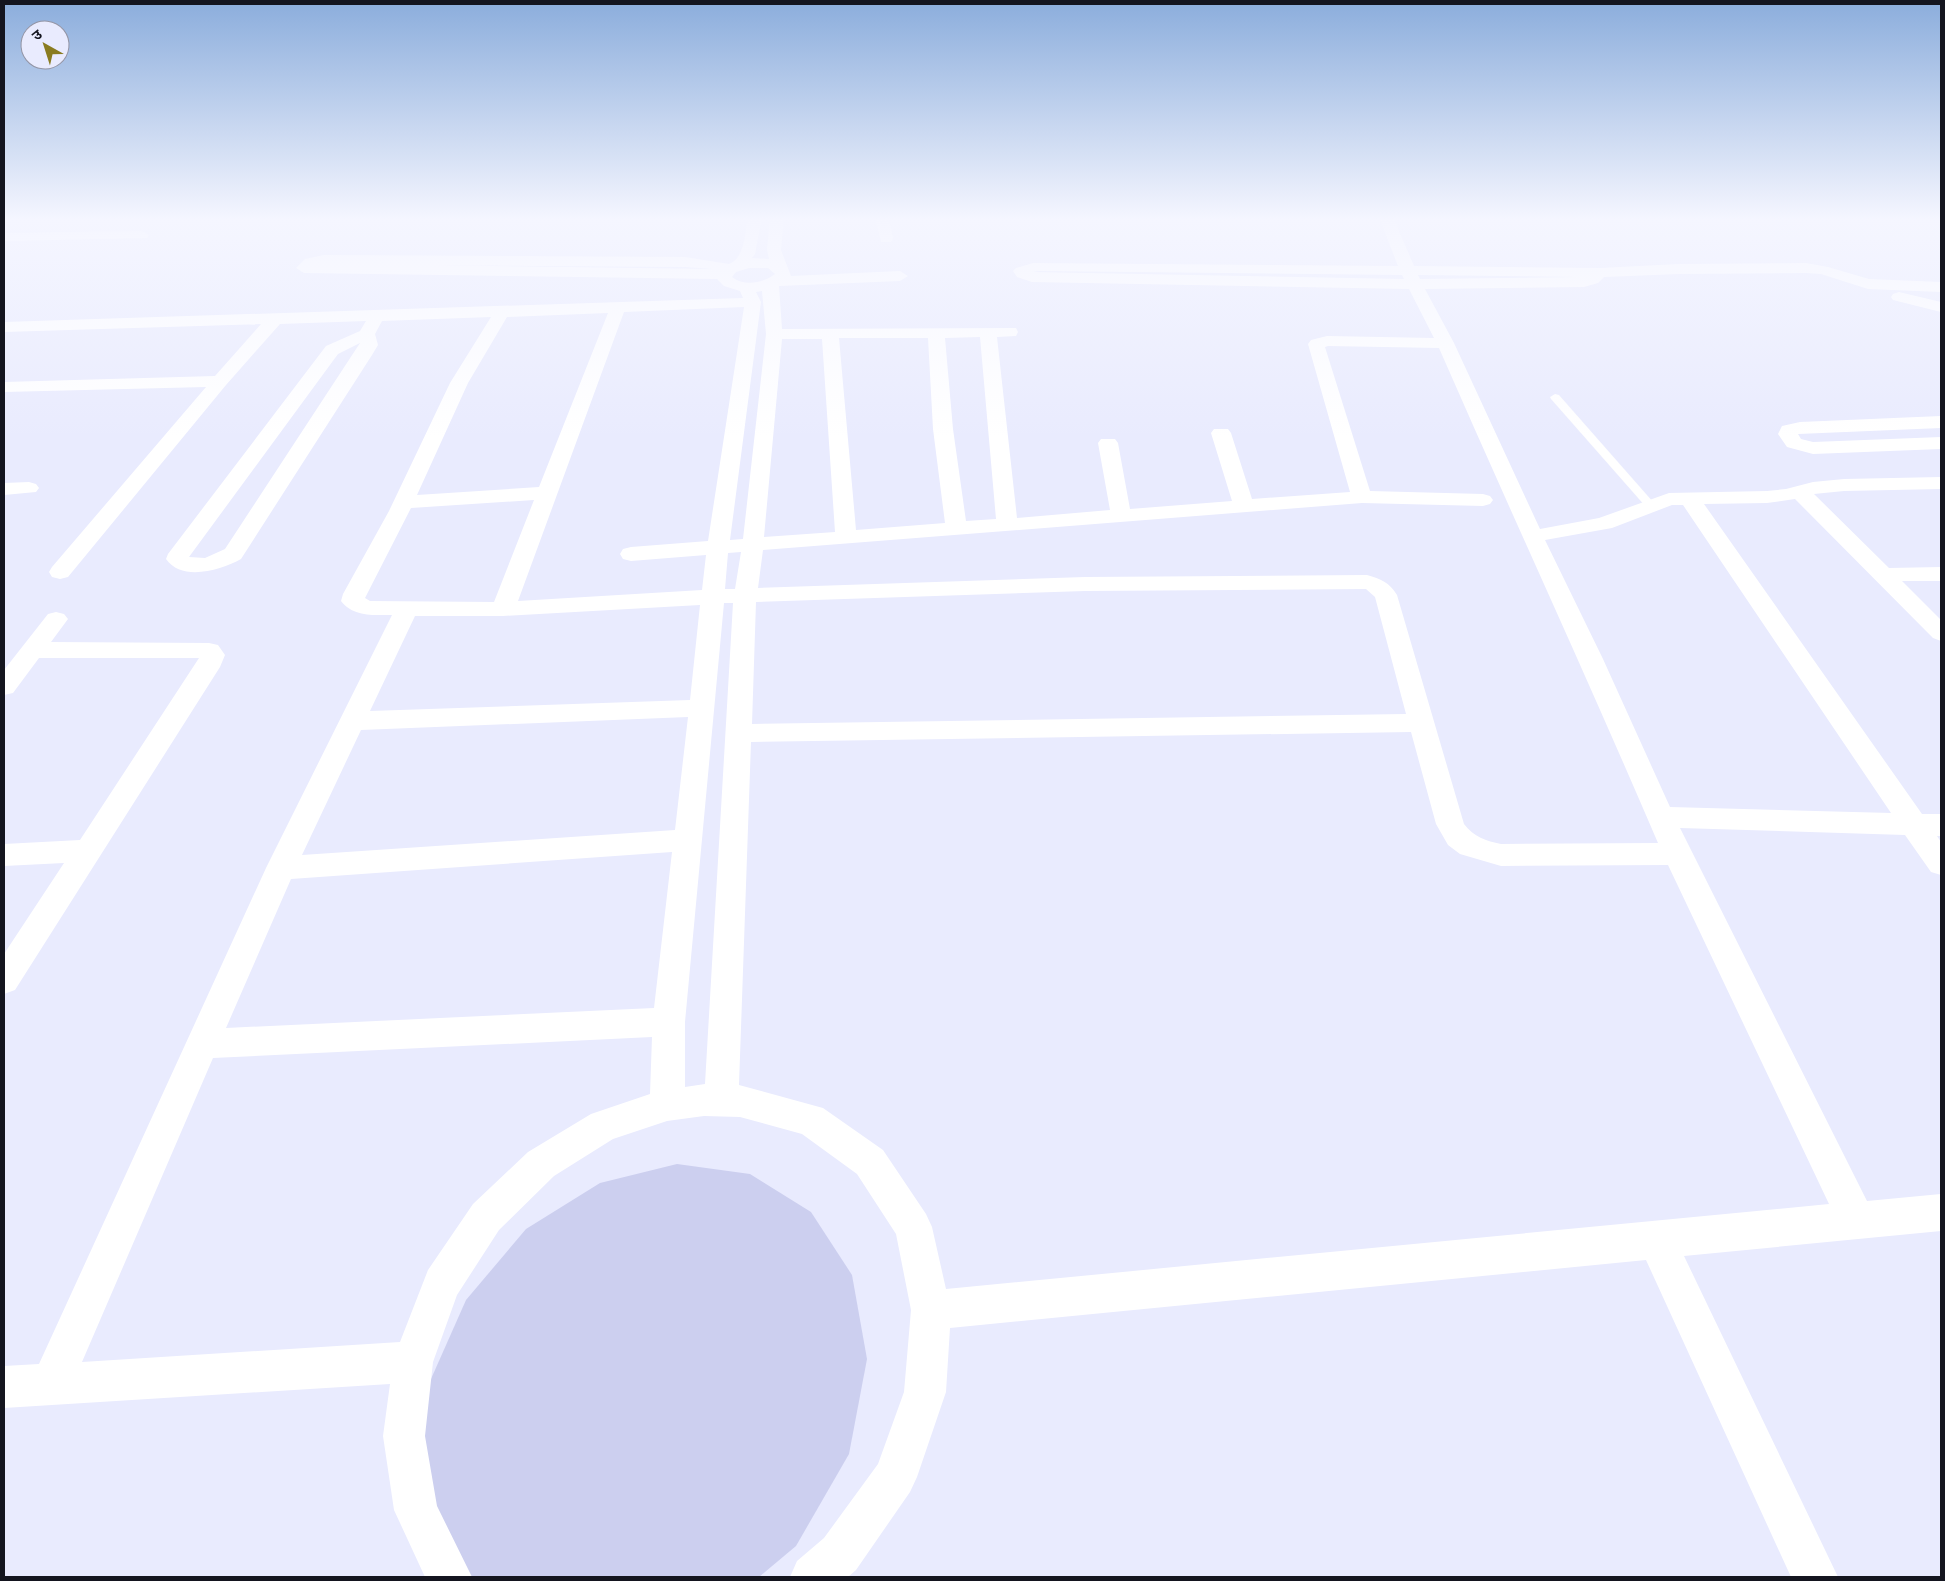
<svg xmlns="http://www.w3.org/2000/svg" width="1945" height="1581" viewBox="0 0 1945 1581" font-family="'IBM Plex Sans','Noto Sans Devanagari',sans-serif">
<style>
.green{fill:#cccfef}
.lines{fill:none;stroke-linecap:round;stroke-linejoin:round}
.service{fill:#fff;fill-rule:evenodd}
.minor{fill:#fff;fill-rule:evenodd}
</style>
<rect width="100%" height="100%" fill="#e9ebfe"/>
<!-- green -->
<path class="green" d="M677 1164 750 1174 811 1212 852 1275 867 1359 849 1454 796 1546 759 1577H457L451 1572 420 1484 427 1388 466 1300 526 1229 600 1183Z"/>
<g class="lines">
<!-- service -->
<path class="service" d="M1555 394 1559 395 1654 503V507H1646L1551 399 1550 397Z"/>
<!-- minor -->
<path class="minor" d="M748 217H762L755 254 752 258 769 259 767 250 770 217H784L781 250 791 276 900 271 908 276 900 281 779 286 782 329 1016 328 1018 332 1016 336 997 337 1017 518 1110 510 1098 443 1101 439H1115L1118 443 1130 509 1232 501 1211 433 1214 429H1228L1231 433 1252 499 1350 492 1308 344 1311 340 1327 336 1434 338 1409 289 1032 282 1017 277 1013 271 1016 268 1033 263 1398 266 1379 217H1393L1414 266 1600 268 1679 264 1806 263 1828 267 1869 279 1941 282V292L1868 289 1821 274 1806 273 1679 274 1604 277 1598 283 1584 287 1425 289 1454 343 1540 529 1599 518 1669 493 1767 491 1786 489 1813 482 1844 479 1941 477V489L1844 491 1814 494 1889 568 1941 567V581H1902L1941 620V641L1933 638 1795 499 1767 503 1704 504 1922 814H1941V836H1937L1941 842V875L1931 872 1905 835 1680 828 1867 1201 1941 1194V1231L1684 1256 1838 1577H1791L1646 1260 950 1328 946 1392 917 1477 910 1492 856 1570 848 1577H790L797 1561 824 1538 878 1464 904 1392 911 1310 896 1234 857 1174 802 1134 740 1117 704 1116 667 1121 613 1139 554 1176 499 1230 457 1295 433 1362 425 1436 437 1506 472 1577H425L394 1510 383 1436 390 1384 4 1408V1366L39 1364 266 868 392 615C374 615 353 617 341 601L343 594 389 511 450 383 491 317 382 321 375 334 378 345 372 355 241 559C221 570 182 582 166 559L168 554 326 346 360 331 366 321 280 324 226 385 68 577 60 579 52 577 49 572 52 567 206 387 4 392V382L215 376 261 324 4 332V322L743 298 740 291 724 286 717 279 304 273 296 268 305 259 324 255 685 257 729 264C745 258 745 232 748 217ZM422 265 685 267 713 269ZM749 268H768L775 274C763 283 745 287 732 277L736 272ZM1039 271 1402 275 1404 279 1033 272ZM1418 275 1579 277 1420 279ZM762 291 766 334 743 539 730 540 761 302 756 292ZM744 307 708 541 631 547 623 549 620 554 623 559 631 561 706 555 702 590 518 601 624 312ZM608 313 539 487 417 495 468 383 507 317ZM980 337 996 519 966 521 953 429 945 338ZM839 338H928L933 429 945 523 856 530ZM782 339H822L835 532 764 537ZM360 343 225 549 205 558 189 557 338 354ZM1328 346 1439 348C1511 513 1587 677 1658 843L1501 844C1486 841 1474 837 1464 824L1397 595C1389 582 1381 579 1367 575L1085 577 758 588 763 550 1362 503 1483 506 1490 504 1493 500 1490 496 1483 494 1370 491 1325 347ZM534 500 494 602 370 601 365 598 411 508ZM1672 505H1683L1891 813 1670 807 1603 659 1545 540 1612 528ZM741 552 735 589H725L728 553ZM1366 589 1375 597 1406 714 752 724 756 602 1085 591ZM724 603H733L705 1084 685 1087V1022ZM700 605 690 700 370 711 415 616H503ZM688 717 675 830 302 855 361 730ZM1411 732 1436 824 1448 845 1460 854 1501 866 1668 865 1829 1204 946 1289 932 1227 926 1214 883 1150 823 1108 739 1085 751 742ZM672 852 654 1008 226 1028 291 879ZM652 1037 650 1094 591 1114 528 1152 473 1204 428 1270 400 1342 82 1362 213 1058Z
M875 217H889L893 239 891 242H881Z
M142 231 149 235 147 238 4 241V233Z
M1899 292 1941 302V312L1893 300 1891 297 1893 294Z
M1941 416V428L1798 434 1801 439 1813 442 1941 437V449L1813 454 1787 447 1778 434 1782 426 1800 422Z
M29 482 36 484 39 488 36 492 4 495V483Z
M56 612 64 614 68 619 51 642 209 643 218 645 225 655 220 667 15 990 4 994V954L64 863 4 866V844L80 840 199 658H39L13 693 4 695V670L48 614Z"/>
</g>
<!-- sky -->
<linearGradient id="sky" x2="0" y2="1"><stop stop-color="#8baddc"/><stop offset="0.5" stop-color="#f5f6ff"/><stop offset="1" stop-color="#f5f6ff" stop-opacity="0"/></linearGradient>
<rect width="1945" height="438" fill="url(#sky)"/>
<!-- border -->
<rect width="1945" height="1581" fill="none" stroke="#14151f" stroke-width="10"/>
<!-- north arrow -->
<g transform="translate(45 45) rotate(321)"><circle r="24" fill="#e9ebfe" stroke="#9495a5"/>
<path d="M0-4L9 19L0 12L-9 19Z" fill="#897b20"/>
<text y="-8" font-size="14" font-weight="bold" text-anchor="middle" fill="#14151f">उ</text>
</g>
</svg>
